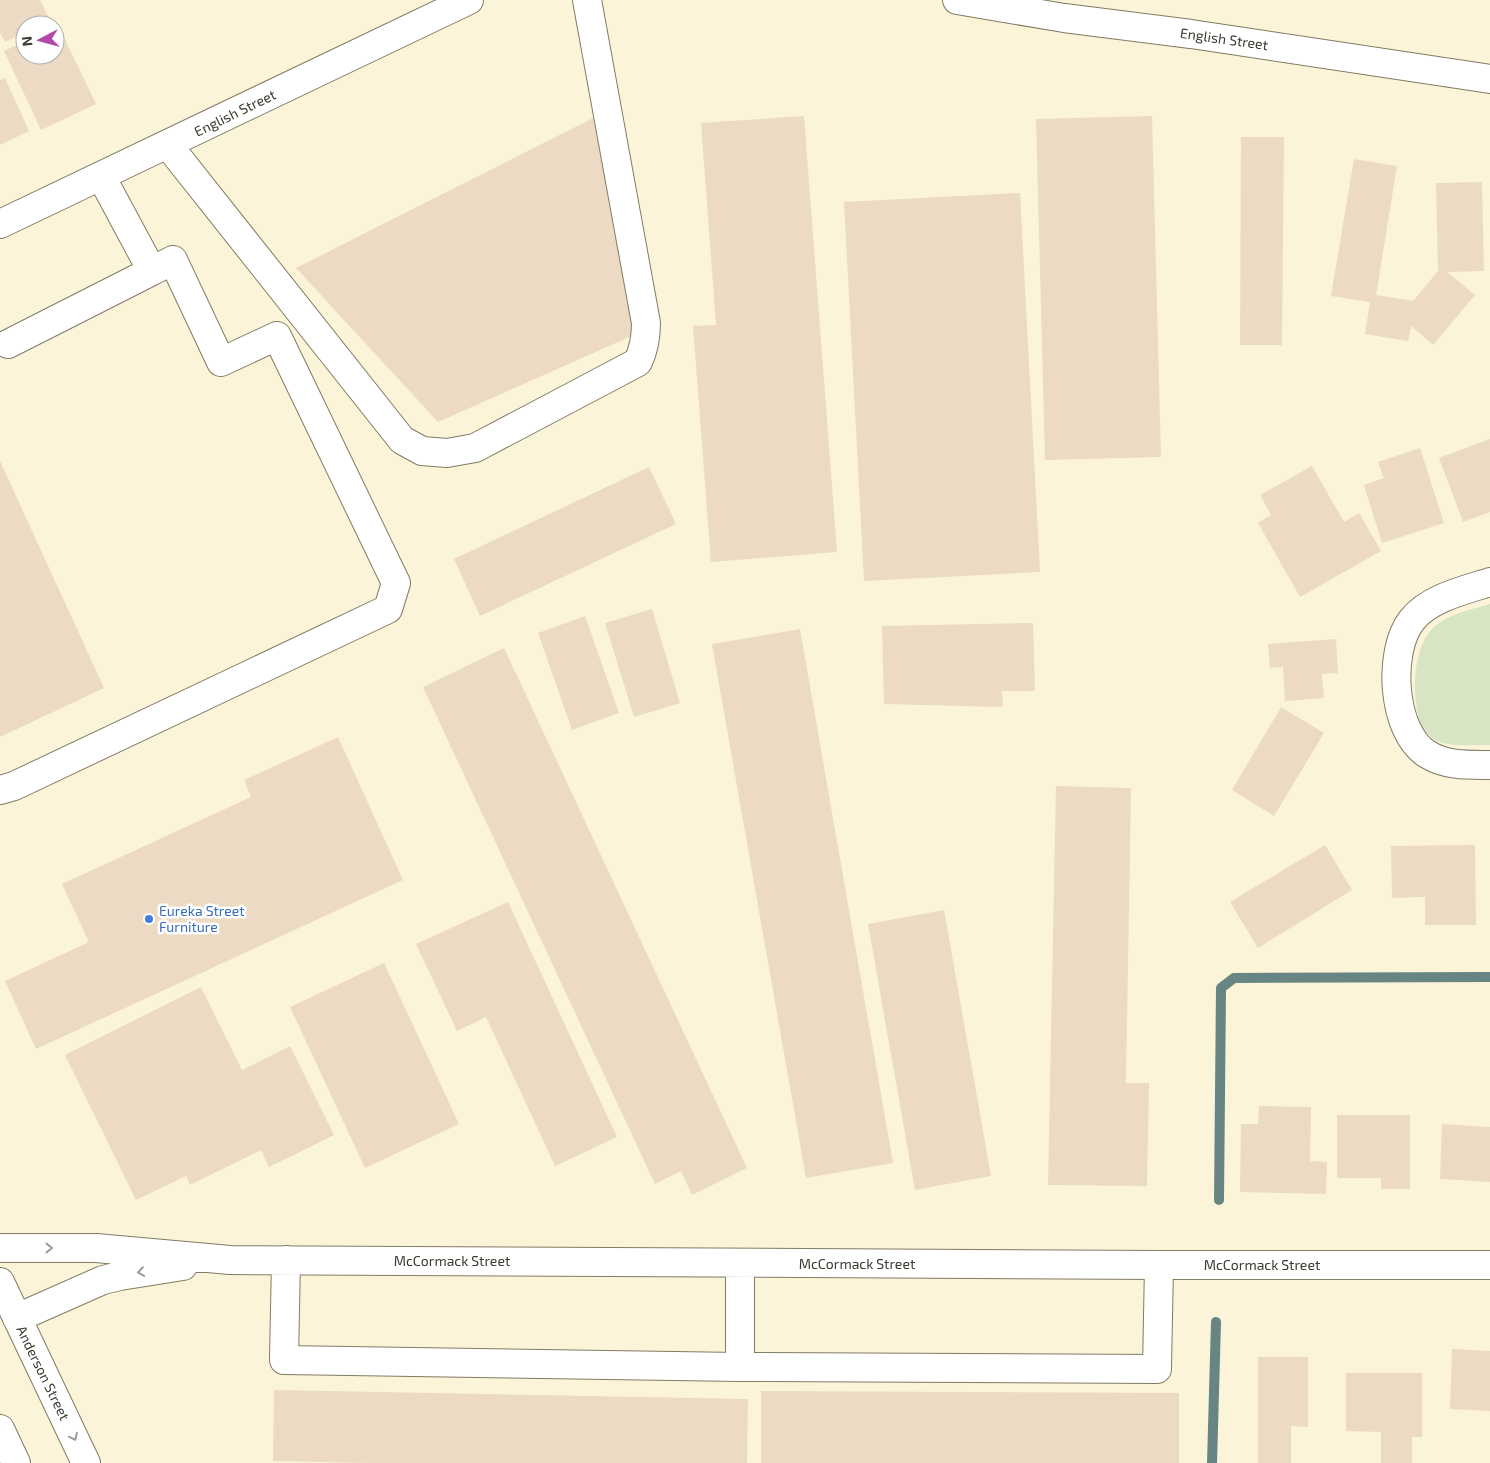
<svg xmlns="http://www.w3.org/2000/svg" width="1490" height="1463" viewBox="0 0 1490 1463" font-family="'Exo 2',sans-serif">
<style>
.green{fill:#d7e5c4}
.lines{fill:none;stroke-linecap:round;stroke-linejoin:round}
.stream{stroke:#668583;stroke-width:10}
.building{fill:#ecdac4}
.minor-casing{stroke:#827b63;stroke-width:30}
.major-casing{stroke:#827b63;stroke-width:30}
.minor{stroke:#fff;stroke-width:28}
.major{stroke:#fff;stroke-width:28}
.oneway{stroke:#9e9c97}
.shop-dot{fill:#3f7fe0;stroke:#fff;stroke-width:2}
.labels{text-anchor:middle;stroke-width:5;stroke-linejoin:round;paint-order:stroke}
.street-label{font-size:14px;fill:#3c392f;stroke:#fff}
.shop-label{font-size:14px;fill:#366cbe;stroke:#fff;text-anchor:start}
</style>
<rect width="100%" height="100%" fill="#fbf4d9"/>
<!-- green -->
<path class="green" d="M1490 604V745C1475 745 1450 747 1437 741 1433 739 1425 732 1423 728 1411 705 1412 653 1429 633 1442 615 1470 610 1490 604Z"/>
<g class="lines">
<!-- stream -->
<path class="stream" d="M1219 1200 1221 988 1234 978 1490 977
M1212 1463 1216 1322"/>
</g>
<!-- building -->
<path class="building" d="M0 0H40L50 20 39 25H25V32L5 42 0 33Z
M58 25 96 104 41 130 4 51 25 41V55H55V26Z
M5 78 29 131 0 145V80Z
M599 115 645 330 438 422 296 268Z
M804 116 837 552 711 562 693 326 716 325 701 123Z
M1152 116 1161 457 1045 460 1036 119Z
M1241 137H1284L1282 345H1240Z
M1354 159 1397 166 1376 295 1413 301 1438 271 1436 183 1482 182 1484 271 1447 272 1475 295 1433 345 1411 326 1408 341 1365 334 1370 302 1331 296Z
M1020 193 1040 572 864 581 844 202Z
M1490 439V512L1463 522 1439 458Z
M1420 448 1444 523 1382 543 1364 485 1384 478 1378 462Z
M0 461 104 688 0 737Z
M1312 466 1344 522 1359 513 1381 551 1300 597 1258 523 1271 515 1260 495Z
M649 467 676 524 480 616 454 559Z
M652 609 680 703 634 717 605 623Z
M585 616 619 713 572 730 538 633Z
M1033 623 1035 691H1002L1003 707 884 704 882 626Z
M800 629 893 1163 806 1178 712 644Z
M1336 639 1338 673 1322 674 1324 698 1285 701 1283 667 1270 668 1268 644Z
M504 648 747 1168 692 1195 681 1171 655 1184 423 687Z
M1281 707 1324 733 1274 816 1232 790Z
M338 737 403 880 36 1049 5 981 89 942 62 884 251 797 244 780Z
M1056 786 1131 788 1126 1083H1149L1147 1186 1048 1185Z
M1325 845 1352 890 1258 948 1230 902Z
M1475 845 1476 925H1425V897L1392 898 1391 846Z
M508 902 617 1137 555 1166 486 1017 457 1031 416 944Z
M944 910 991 1176 915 1190 868 924Z
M384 963 459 1124 365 1168 290 1007Z
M201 987 242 1070 290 1046 334 1135 269 1167 261 1150 190 1185 186 1176 136 1200 65 1055Z
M1259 1106 1311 1107 1310 1161 1327 1162 1326 1194 1240 1192 1241 1124H1258Z
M1337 1115H1410V1189H1381V1178H1337Z
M1442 1124 1490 1127V1182L1440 1179Z
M1452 1349 1490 1351V1411L1450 1409Z
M1258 1357H1308V1427L1291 1426V1463H1258Z
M1346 1373H1422V1437H1412V1463H1381V1432L1346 1431Z
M274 1390 748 1399 747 1463H371L273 1461Z
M761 1391 1179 1393V1463H761Z"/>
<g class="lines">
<defs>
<path id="minor" d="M957 0 1064 18 1191 34 1490 79
M168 145 402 440 422 451 447 453 475 448 638 362C644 349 646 337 646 323L587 0
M0 224 469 0
M8 344 152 271 101 176
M1490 582C1465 590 1429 598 1412 620 1387 651 1392 732 1427 754 1446 766 1468 765 1490 765
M0 790 14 786 388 609 396 583 277 336 221 362 173 260 152 271
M0 1248H96L230 1260 1159 1265H1490
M286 1260 284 1360 740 1367
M740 1263V1367L1157 1369 1159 1265
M17 1318 103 1280 120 1276 183 1266"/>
<path id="major" d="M0 1282 86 1463
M0 1429 16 1463"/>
</defs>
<!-- minor casing -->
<use href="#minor" class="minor-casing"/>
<!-- major casing -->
<use href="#major" class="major-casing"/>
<!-- minor -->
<use href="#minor" class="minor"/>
<!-- major -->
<use href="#major" class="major"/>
</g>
<!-- one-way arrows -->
<defs><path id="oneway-chevron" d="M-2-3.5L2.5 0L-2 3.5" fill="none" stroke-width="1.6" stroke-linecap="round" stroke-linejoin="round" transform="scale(1.25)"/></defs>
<g class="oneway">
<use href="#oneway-chevron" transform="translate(49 1248)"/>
<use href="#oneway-chevron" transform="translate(141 1272) rotate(172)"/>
<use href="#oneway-chevron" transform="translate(74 1437) rotate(64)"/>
</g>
<!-- markers -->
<circle class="shop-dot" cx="149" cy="919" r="5"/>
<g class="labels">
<!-- street labels -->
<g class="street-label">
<text transform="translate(1224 39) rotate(8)" y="5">English Street</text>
<text transform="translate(235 113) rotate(-26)" y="5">English Street</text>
<text x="452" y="1266">McCormack Street</text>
<text x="857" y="1269">McCormack Street</text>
<text x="1262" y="1270">McCormack Street</text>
<text transform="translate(43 1373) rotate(64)" y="5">Anderson Street</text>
</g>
<!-- shop labels -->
<g class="shop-label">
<text x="159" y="916">Eureka Street<tspan x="159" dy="16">Furniture</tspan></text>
</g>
</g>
<!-- north arrow -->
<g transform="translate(40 40) rotate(264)"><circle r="24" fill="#ffffff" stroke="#b1b0ac"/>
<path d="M0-4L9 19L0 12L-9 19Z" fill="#b24aad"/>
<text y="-8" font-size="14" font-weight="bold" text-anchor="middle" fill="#3c392f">N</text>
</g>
</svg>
